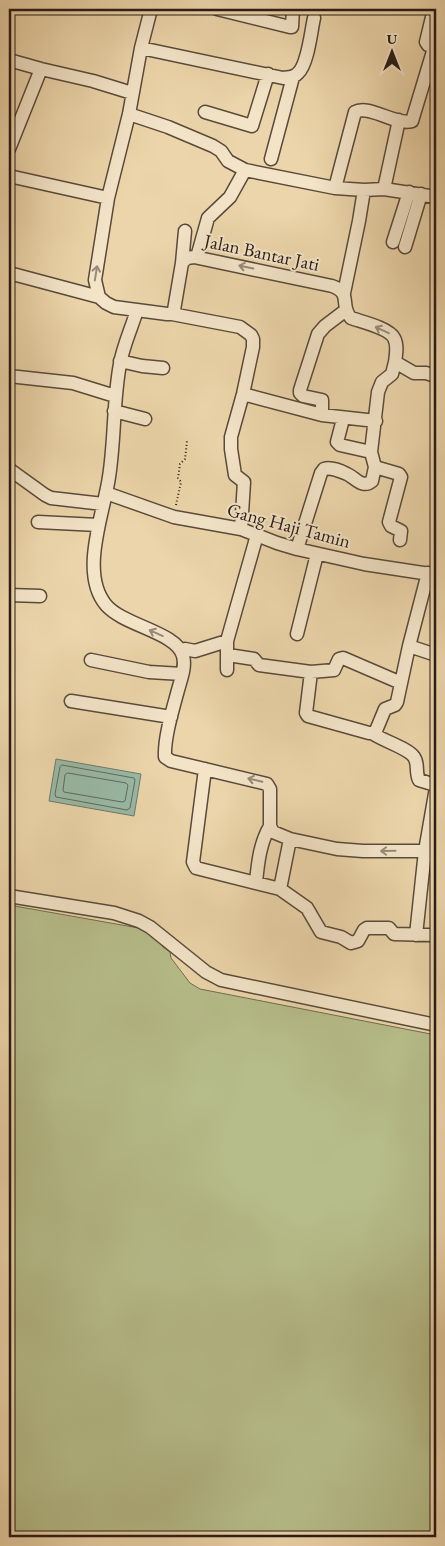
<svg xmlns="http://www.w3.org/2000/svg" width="445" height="1546" viewBox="0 0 445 1546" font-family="'EB Garamond',serif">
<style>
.green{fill:#b6bd8a;stroke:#6f6c50}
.water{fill:#99b9a5;stroke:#6c7a6c}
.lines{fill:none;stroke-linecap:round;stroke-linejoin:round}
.shore{stroke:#606a5e;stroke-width:1}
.minor-casing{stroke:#594a3b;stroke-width:15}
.path{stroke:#281b16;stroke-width:2;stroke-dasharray:1 2.5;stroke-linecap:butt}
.minor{stroke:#f3e4c8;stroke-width:12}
.oneway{stroke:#988a78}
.labels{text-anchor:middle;stroke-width:4;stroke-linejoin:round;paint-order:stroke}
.street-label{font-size:19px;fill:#281b16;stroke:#f3e4c8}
</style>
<rect width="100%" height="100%" fill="#ecd5aa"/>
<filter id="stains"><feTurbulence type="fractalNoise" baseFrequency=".004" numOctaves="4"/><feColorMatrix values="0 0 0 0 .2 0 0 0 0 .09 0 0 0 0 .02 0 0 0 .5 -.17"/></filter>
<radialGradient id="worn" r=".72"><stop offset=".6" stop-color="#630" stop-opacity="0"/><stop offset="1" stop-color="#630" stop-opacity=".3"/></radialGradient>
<!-- green -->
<path class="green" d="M9 905 150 930 163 947 170 952 171 958 190 983 200 989 436 1035V1537H9Z"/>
<!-- water -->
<path class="water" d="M56 759 141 774 134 816 49 801Z"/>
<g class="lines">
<!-- shore -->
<path class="shore" d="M62 765 134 778 135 780 130 808 127 810 56 797 55 794 60 767Z
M68 773 126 783 128 785 125 801 122 802 64 792 63 790 65 775Z"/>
<defs>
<path id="minor" d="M151 9 141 48 129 114 108 198 95 280 99 297 106 303 114 307 167 314H172L174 310 182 263 187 258 194 257 332 286C353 293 339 306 351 318 362 322 389 328 394 338 398 345 396 355 395 362L414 373H426L436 376
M217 9 290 27H292L293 9
M434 9 426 42 428 45 436 48
M141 48 283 78C289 77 294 78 298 73 308 64 311 31 314 18
M9 60 41 69 93 81 132 93
M205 112 252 126 268 74
M129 114 168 127 213 146 221 151 228 161 245 170 335 188 364 190 384 189 436 197
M9 149 41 69
M271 159 293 77
M9 176 108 198
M335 188 355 112C369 104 396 126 412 121L434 48
M384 189 399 120
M393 242 409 192
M405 247 421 194
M197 257 208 218 230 197 245 170
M182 263 185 231
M9 273 99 297
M344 293 359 221 364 190
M137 310C132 327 123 346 120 364 113 401 115 439 109 477 104 513 79 573 106 605 124 626 177 632 183 656 186 667 181 679 178 690 173 709 164 737 165 757L171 761 267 784 270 789V826L273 832 290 839 337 849 363 851H425L436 853
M172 314 240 327 251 335 253 339V347L243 394 231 437V449L235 475 244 482 241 529
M120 361 142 366 163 368
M9 376 73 383 115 396
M243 394 322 415 376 421
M114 411 145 419
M322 415V400L303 396 300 393V390L318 334 325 326 346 310
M343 419 337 442 340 445 371 452
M375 467 399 474 401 477 389 522 391 526 401 531 400 540
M9 469 45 495 51 498 103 504
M106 493 174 517 241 529 277 543 297 549 364 564 436 575
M38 522 98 525
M297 549 321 473 324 469C330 467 341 471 347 474 356 478 362 489 372 481L375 467 371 452 378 392 382 382 392 374 395 362
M9 595 40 596
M297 634 317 554
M409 646 436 655
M181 650 185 649 195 651 227 641
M228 655 254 659 259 665 311 672 334 670 339 659 343 658 401 683
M91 660 149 672 182 674
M227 670V641L257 535
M311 672 306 713 308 716 369 733H375L385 709 395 705 397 702 409 646 428 573
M71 701 171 717
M372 733C383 741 408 748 414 757 419 764 415 772 419 780L432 784 436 788 425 851 416 935
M205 769 193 862 196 868 280 889 307 908 321 932 341 937 351 943 358 941 364 930 367 928H389L394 934 436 935
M256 882C258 862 260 843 270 826
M280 889 290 839
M9 896 114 913 139 921 150 927 206 972 221 980 436 1025"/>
</defs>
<!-- minor casing -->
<use href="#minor" class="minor-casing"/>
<!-- path -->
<path class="path" d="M176 505 181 482 178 478 180 464 185 459 187 441"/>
<!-- minor -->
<use href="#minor" class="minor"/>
</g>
<!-- one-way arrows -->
<defs><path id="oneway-shaft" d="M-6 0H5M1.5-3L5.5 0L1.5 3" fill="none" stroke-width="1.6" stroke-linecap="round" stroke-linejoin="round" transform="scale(1.25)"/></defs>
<g class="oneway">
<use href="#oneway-shaft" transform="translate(246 267) rotate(-168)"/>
<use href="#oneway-shaft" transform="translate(96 273) rotate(-81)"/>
<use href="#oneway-shaft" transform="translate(382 330) rotate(-155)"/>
<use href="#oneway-shaft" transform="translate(156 633) rotate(-156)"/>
<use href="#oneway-shaft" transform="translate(255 780) rotate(-167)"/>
<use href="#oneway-shaft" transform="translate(388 851) rotate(179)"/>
</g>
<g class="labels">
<!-- street labels -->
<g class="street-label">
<text transform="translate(262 252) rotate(12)" y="7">Jalan Bantar Jati</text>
<text transform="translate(289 525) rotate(15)" y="7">Gang Haji Tamin</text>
</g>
</g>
<!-- margin -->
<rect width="445" height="1546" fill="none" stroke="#ecd5aa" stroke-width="30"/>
<rect x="10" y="10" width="425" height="1526" fill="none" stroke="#281b16" stroke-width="2.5"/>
<rect x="15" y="15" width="415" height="1516" fill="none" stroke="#281b16"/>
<!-- north arrow -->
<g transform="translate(392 52)" stroke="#f3e4c8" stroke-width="4" paint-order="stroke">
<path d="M0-4L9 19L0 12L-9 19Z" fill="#281b16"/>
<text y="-8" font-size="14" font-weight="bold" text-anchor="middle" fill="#281b16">U</text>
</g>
<rect width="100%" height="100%" filter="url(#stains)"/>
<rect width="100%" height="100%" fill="url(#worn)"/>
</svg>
